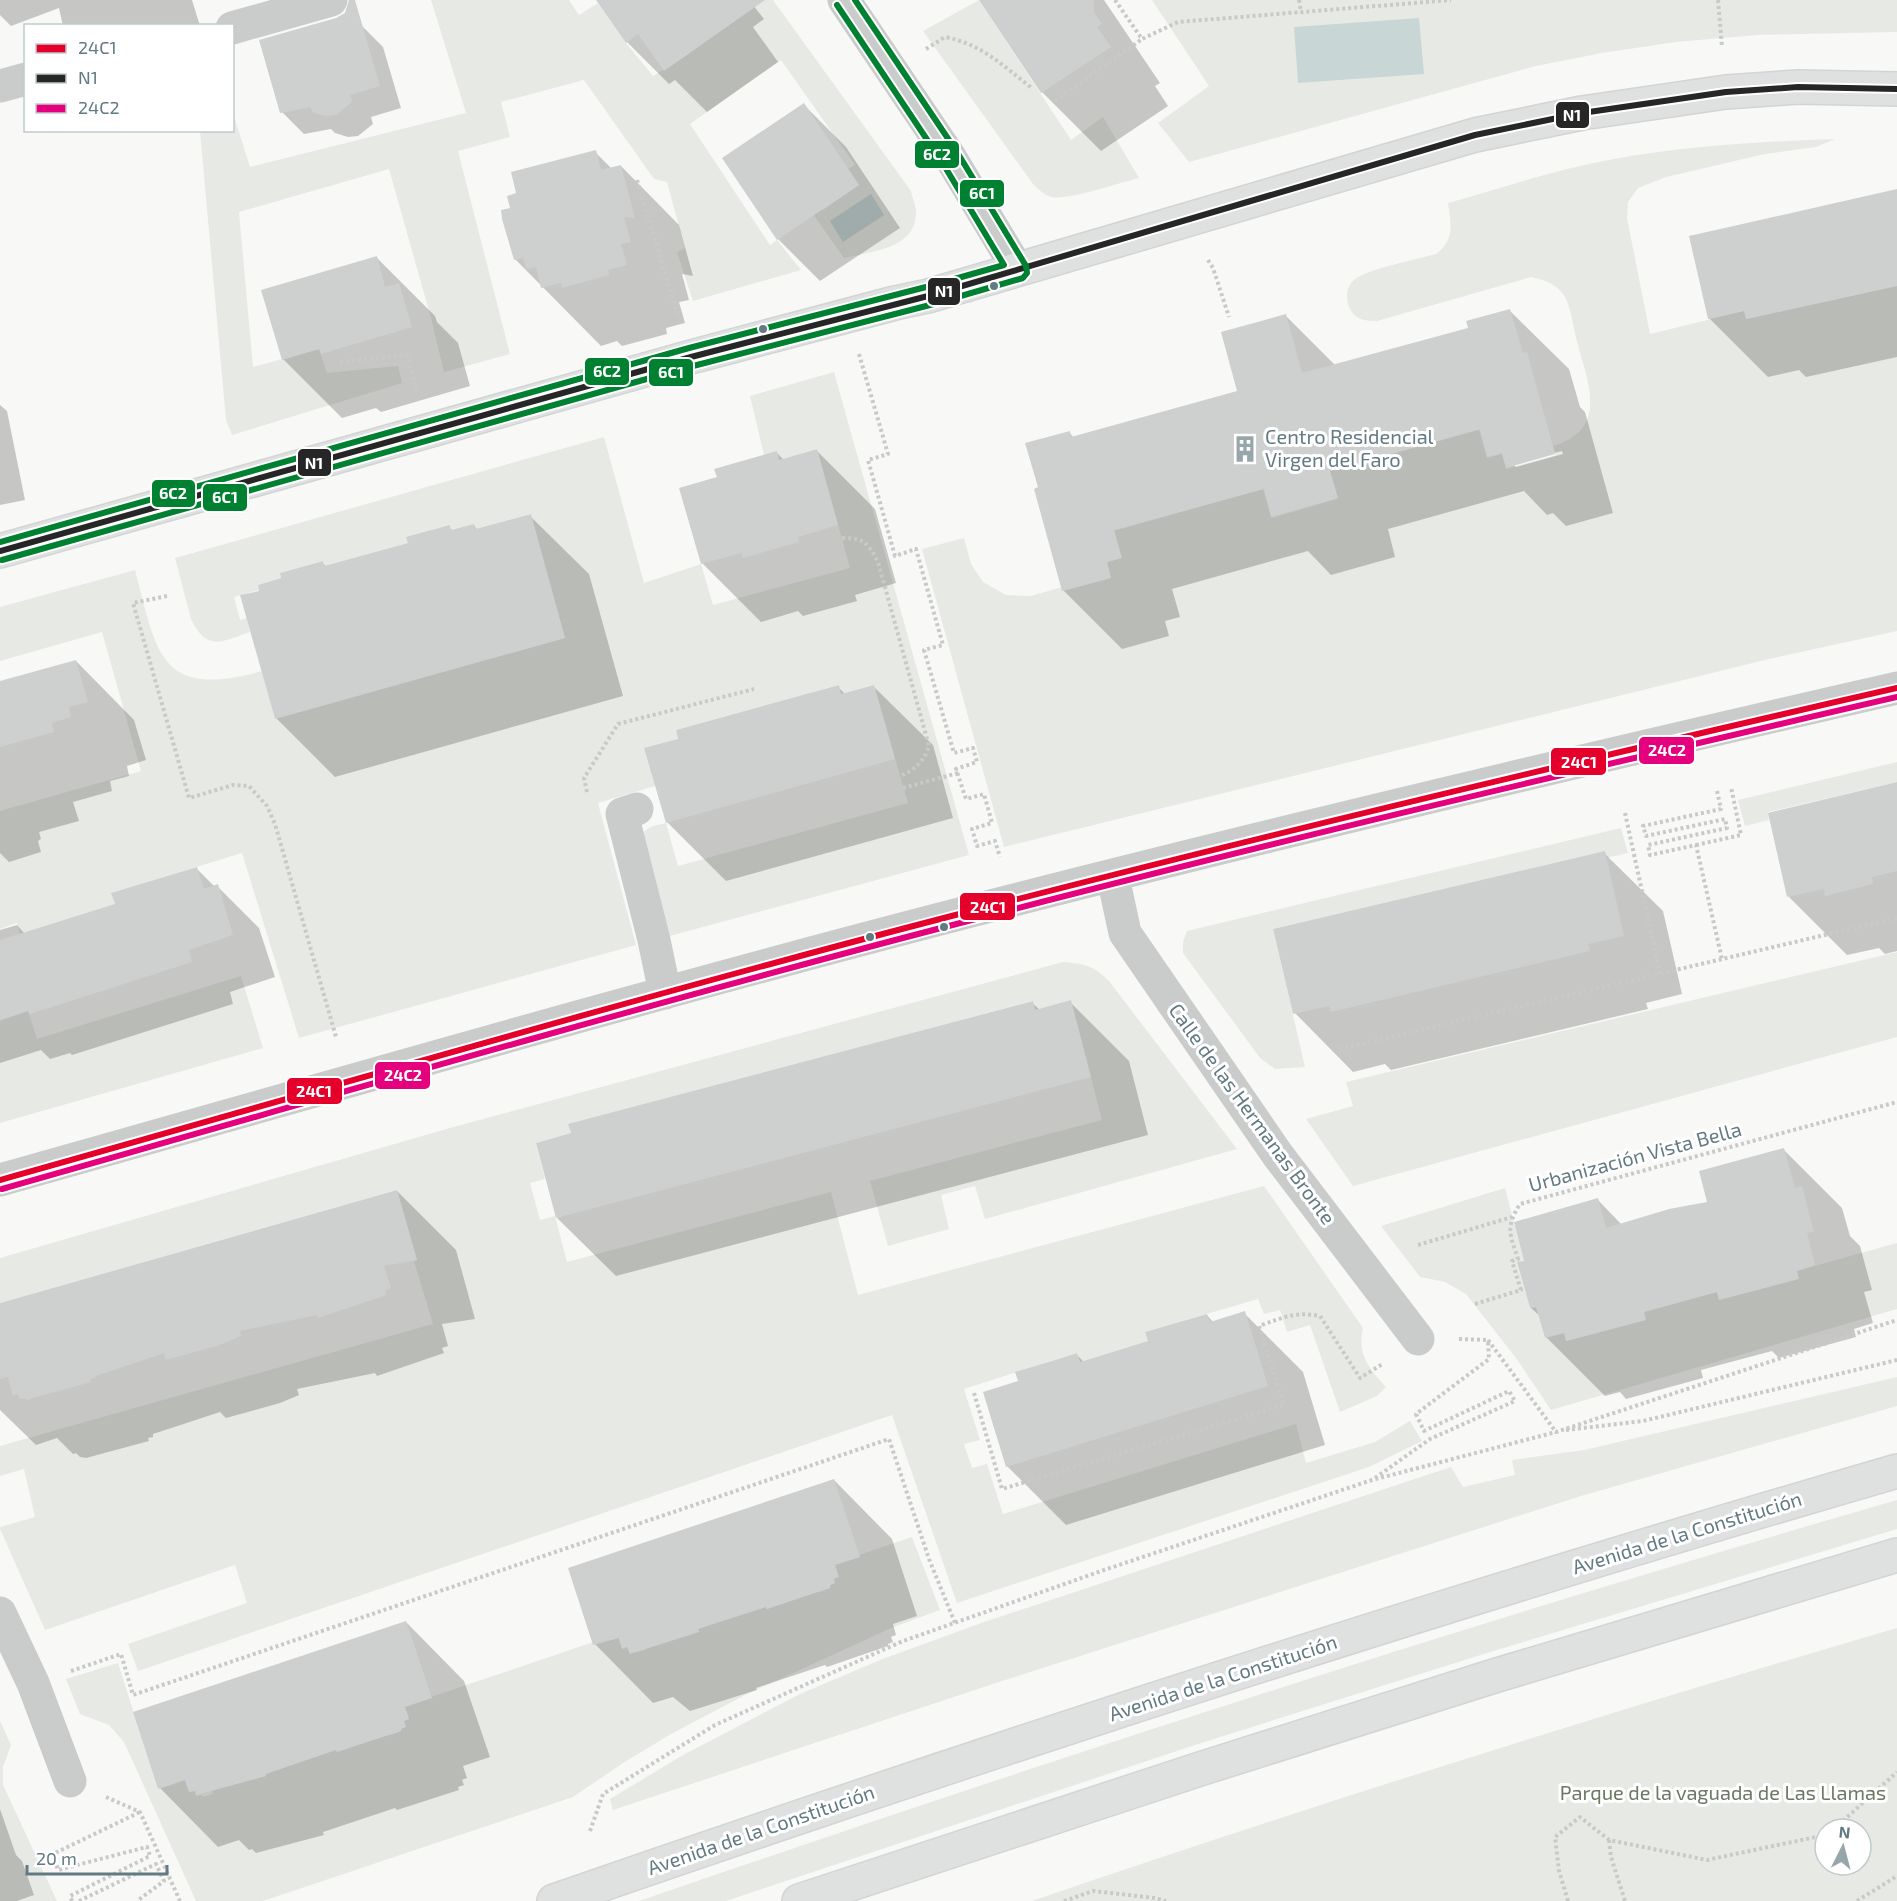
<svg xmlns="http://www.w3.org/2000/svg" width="1897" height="1901" viewBox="0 0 1897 1901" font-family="'Exo 2',sans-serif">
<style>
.green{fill:#e7eae4;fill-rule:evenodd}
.water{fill:#c9d6d6}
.shadow{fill:#0003;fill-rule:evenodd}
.building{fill:#ced0d0}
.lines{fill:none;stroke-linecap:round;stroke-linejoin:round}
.major-casing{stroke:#d3d5d5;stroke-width:36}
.path{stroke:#c8caca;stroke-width:4;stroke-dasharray:3 3;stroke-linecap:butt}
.minor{stroke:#cacccc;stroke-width:33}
.major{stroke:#dfe0e0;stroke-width:33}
.bus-1-casing{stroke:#fff;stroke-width:10}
.bus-2-casing{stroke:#fff;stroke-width:10}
.bus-3-casing{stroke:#fff;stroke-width:10}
.bus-4-casing{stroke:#fff;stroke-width:10}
.bus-5-casing{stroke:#fff;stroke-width:10}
.bus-1{stroke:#e4002b;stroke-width:6}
.bus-2{stroke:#262626;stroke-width:6}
.bus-3{stroke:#e5007d;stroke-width:6}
.bus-4{stroke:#008131;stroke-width:6}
.bus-5{stroke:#008131;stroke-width:6}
.bus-dot{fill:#627a82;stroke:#fff;stroke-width:2}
.labels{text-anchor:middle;stroke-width:6;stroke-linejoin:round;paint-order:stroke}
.poi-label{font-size:20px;fill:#627a82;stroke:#fff;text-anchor:start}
.street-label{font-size:20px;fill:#627a82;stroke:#fff}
.park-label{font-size:20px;fill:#6a7a62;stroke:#fff}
.line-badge{stroke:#fff;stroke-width:2}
.badge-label{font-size:16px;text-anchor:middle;font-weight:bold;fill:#fff}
</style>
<rect width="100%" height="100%" fill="#f8f8f7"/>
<!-- green -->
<path class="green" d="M431 0H569L579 15 598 3 626 43 653 76 689 54 723 0H773L911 191C912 197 915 204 916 210 918 249 872 251 844 258L808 207 823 210 859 185 848 169 855 165 781 60 690 124 770 245 777 240 801 270 693 301 677 252 685 248 667 182 654 179 584 80 501 102 510 137 458 151 510 354 444 372 431 318 389 169 239 212 253 367 319 349 327 373 398 366 402 383 232 435 226 420 200 131 232 130 233 113 250 167 466 113Z
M979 0 1071 140 1103 117 1139 178C1121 182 1068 201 1052 197 1045 196 1038 189 1033 184L923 31Z
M1152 0H1897V32L1757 35 1676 42 1602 53 1536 66 1189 162 1158 123 1209 86Z
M1835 139 1816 147 1765 154 1666 177 1638 188 1628 202 1627 218 1650 334 1744 311 1747 319 1897 286V631L1769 659 1004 847 922 549 964 538 971 564 983 582 1006 595 1031 596 1062 587 1063 591 1111 578 1107 562 1121 558 1114 531 1263 489 1272 518 1337 499 1330 471 1479 430 1487 458 1502 454 1506 469 1556 455 1553 446C1609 430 1588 382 1577 342 1574 330 1571 308 1565 297 1557 284 1545 280 1531 277L1377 321C1365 321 1356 320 1350 309 1345 299 1346 286 1355 279 1368 269 1418 259 1436 254 1455 240 1451 224 1448 203 1492 191 1536 176 1580 166 1663 147 1750 142 1835 139Z
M834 372 969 855 666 937 642 837C645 826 655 826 666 823L678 866 908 803 874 685 841 694 838 685 814 692 741 722 738 713 676 730 678 739 655 786 598 803 636 945 299 1038 242 853 112 893 115 905 20 934 17 923 0 929V811L141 771 102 632 0 661V607L135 570C157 653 159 700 262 671L275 719 565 638 530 514 476 530 474 524 451 530 450 526 408 543 324 566 323 561 280 573 281 578 258 585 259 590 234 597 240 620 247 618 250 632C221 642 207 652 191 619L175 558 604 437 644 583 701 564 713 605 850 568 817 449 779 460 777 451 764 455 750 396Z
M1897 762V782L1768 812 1769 820 1745 826 1738 800Z
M1621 828 1628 853 1606 858 1597 853 1273 929 1305 1067 1275 1069 1260 1058 1183 953V942L1187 931Z
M1897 952V1037L1353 1186 1306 1119 1353 1106 1346 1082Z
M1063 962C1085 964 1093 965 1109 981L1237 1149 985 1219 975 1186 941 1195 949 1229 888 1246 870 1181 1102 1120 1071 1001 1035 1010 1032 1001 569 1125 571 1133 536 1143 545 1179 530 1183 540 1220 555 1216 567 1262 831 1192 858 1295 1264 1186 1363 1328C1357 1355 1369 1368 1386 1387L1377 1396 1340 1412 1310 1325 1287 1332 1280 1310 1264 1314 1258 1299 1145 1332 1148 1341 1080 1362 1077 1353 964 1389 980 1440 964 1444 972 1468 987 1464 1003 1514 1296 1424 1306 1463 1375 1442 1410 1421 1422 1441 1369 1467 957 1603 892 1415 138 1671 128 1644 247 1603 235 1565 45 1630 0 1529V1527L35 1517 24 1469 0 1476V1446L433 1324 414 1261 417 1260 397 1190 0 1303V1258L450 1128Z
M241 976 263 1048 0 1123V1021L28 1011 37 1039Z
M1505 1188 1524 1261 1517 1263 1530 1308 1536 1307 1545 1338 1564 1333 1567 1341 1645 1320 1644 1312 1717 1292 1719 1300 1798 1279 1797 1271 1897 1243V1309L1551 1410 1516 1358 1466 1294 1445 1282 1420 1277 1381 1226Z
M1897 1377V1406L1581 1496 1002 1681 613 1810 610 1799 683 1755 800 1694 880 1660 984 1622 1451 1467 1463 1487 1515 1475 1512 1460 1584 1450Z
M1897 1500V1529L1487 1653 1195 1745 726 1901H639C1055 1758 1474 1622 1897 1500Z
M912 1537 940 1610 891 1628 747 1694 671 1734 623 1763 573 1797 263 1901H196L124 1742 109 1725 80 1714 66 1679 118 1663 158 1789 174 1784 184 1778 189 1792 195 1791 196 1796 202 1795 203 1797 213 1794 212 1791 255 1777 256 1779 266 1776V1773L331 1751 336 1750 338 1752 389 1732 391 1735 401 1731V1729L406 1727 404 1721 409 1719 404 1705 431 1698V1697L617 1634 622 1648 627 1647 636 1652 646 1650 645 1646 699 1632 698 1629 703 1627 702 1622 766 1607 767 1609 819 1589 820 1592 830 1588V1585L835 1583 834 1562H844L859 1557V1555Z
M1897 1628V1901H1032C1318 1803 1607 1713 1897 1628ZM1825 1829H1861V1865H1825Z
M0 1721 11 1745 3 1767V1785L57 1901H0Z"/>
<!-- water -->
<path class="water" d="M1419 18 1424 74 1298 83 1294 27Z
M871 194 884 215 843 242 830 221Z"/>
<!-- shadow -->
<path class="shadow" d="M0 0H192L200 26H63L59 8 11 26 0 15Z
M605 0H749L764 19 753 27 778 62 707 112 675 80 669 84 627 42Z
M980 0H1104L1160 83 1155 86 1168 106 1101 151 1042 92Z
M361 25 383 47 401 108 371 117 373 124 358 136 348 137 335 133 331 129 304 134 282 112Z
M804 105 846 147 900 228 820 281 778 239Z
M595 152 612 169 621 166 679 225 693 276 682 274 689 300 679 302 685 323 666 328 667 334 622 346 617 341 601 346 515 259 512 209 518 194Z
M1897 191V357L1806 377 1799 370 1768 377 1709 318Z
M376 257 435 316 437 322 458 343 470 386 381 412 376 408 342 418 283 359Z
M1510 311 1569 369 1580 407 1585 412 1613 513 1566 526 1553 513 1547 515 1524 491 1388 529 1395 557 1331 575 1308 551 1172 589 1180 617 1165 621 1169 636 1122 649 1063 590 1040 488 1069 432 1074 438 1239 392 1286 316 1336 366 1470 329ZM1562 451 1563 454 1516 467 1513 464Z
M0 405 7 411 25 500 0 505Z
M817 451 875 509 896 583 855 595 857 601 803 616 798 611 761 622 702 563 719 478 777 453 784 460Z
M530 516 589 574 623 696 335 777 276 718 261 592 283 579 322 563 327 567 410 544 449 527 453 531 474 526 478 530Z
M76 661 134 720 146 760 127 766 129 776 110 781 112 791 73 802 79 821 39 832 41 839 38 841 41 852 9 862 0 853V683Z
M838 687 845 694 874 687 933 745 953 818 726 881 667 822 680 740Z
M1897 784V951L1885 954 1879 948 1847 955 1789 897Z
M1604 853 1663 911 1682 994 1646 1003 1648 1009 1391 1070 1385 1064 1353 1072 1295 1013Z
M197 869 215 887 217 886 259 928 275 977 230 992 233 1004 72 1055 70 1053 50 1059 41 1050 0 1063V930L17 925 25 934 116 905Z
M1070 1002 1129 1061 1148 1135 616 1276 557 1218 1032 1003 1040 1010Z
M1783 1149 1842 1208 1850 1236 1860 1246 1872 1290 1864 1292 1873 1323 1854 1329 1856 1337 1779 1358 1772 1351 1701 1370 1703 1378 1626 1399 1620 1392 1605 1396 1546 1337 1541 1317 1531 1308 1526 1262 1598 1200 1622 1225 1709 1203Z
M397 1191 456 1250 475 1319 442 1324 448 1346 442 1348 444 1353 377 1376 375 1373 297 1389 299 1395 280 1403 226 1418 220 1412 153 1434V1437L148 1438 149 1441 86 1458 80 1457 76 1453 73 1454 57 1438 36 1445 0 1410V1306Z
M1244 1313 1303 1372 1325 1445 1066 1525 1007 1466 1019 1382 1077 1355 1084 1362 1150 1342 1207 1315 1213 1322Z
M834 1480 892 1539 917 1616 893 1624 896 1635 891 1637 893 1642 888 1644V1646L827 1667 825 1665 756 1688 757 1690 690 1711 673 1697 653 1703 595 1644Z
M406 1622 464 1681 490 1757 463 1766 467 1778 462 1780 464 1785 458 1787 459 1790 397 1810 395 1808 323 1832 324 1835 256 1853 252 1849 249 1850 239 1840 218 1847 160 1788Z
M0 1809 16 1855 22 1861 34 1895 17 1901H0Z"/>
<!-- building -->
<path class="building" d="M349 0H355L380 86 350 95 352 102 336 115 325 116 312 112 311 107 280 113 259 40 336 18 345 13Z
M596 0H765L664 71 638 34 626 43Z
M979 0H1094V12L1102 24 1097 27 1111 47 1041 93Z
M804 103 859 185 777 240 722 158Z
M596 150 601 170 621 165 635 218 624 217 631 242 621 244 627 265 608 270 609 275 562 288 561 283 541 288 536 267 526 269 523 258 514 260 502 219 501 210 510 208 507 196 516 193 511 172Z
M1897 189V286L1746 319 1744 311 1708 319 1689 236Z
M377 256 385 287 399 283 412 327 321 354 319 349 282 360 261 290Z
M1510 309 1523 353 1527 352 1555 454 1506 468 1502 453 1487 457 1480 429 1330 471 1338 498 1271 517 1264 489 1114 530 1122 558 1107 562 1111 578 1062 591 1034 489 1038 487 1025 443 1070 431 1071 437 1237 391 1221 332 1286 314 1302 373 1468 328 1466 321Z
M817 449 838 525 798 537 799 542 743 558 741 553 701 564 679 488 717 477 714 469 777 451 779 460Z
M531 514 565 638 275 719 240 595 259 591 258 585 281 578 280 573 323 561 324 566 408 543 406 537 450 525 451 530 474 524 476 529Z
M76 660 88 702 69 707 71 717 52 723 54 732 0 747V681Z
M839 685 841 694 874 685 895 759 666 823 644 748 678 739 676 730Z
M1897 782V871L1872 877 1873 884 1825 896 1824 889 1787 897 1768 813Z
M1605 851 1624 936 1588 944 1590 951 1352 1007 1331 1012 1329 1006 1293 1014 1273 929Z
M197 867 204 889 218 884 233 935 189 950 192 962 49 1008 29 1014 28 1011 0 1020V940L115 904 111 893Z
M1071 1000 1091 1077 556 1218 536 1143 571 1133 568 1124 1033 1001 1035 1010Z
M1784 1148 1795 1188 1802 1186 1814 1232 1807 1233 1815 1265 1797 1271 1799 1279 1719 1300 1717 1292 1644 1312 1646 1320 1566 1341 1564 1333 1545 1338 1536 1307 1530 1308 1517 1262 1524 1261 1514 1222 1598 1198 1606 1228 1669 1209 1707 1202 1699 1171Z
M397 1190 417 1260 384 1266 391 1288 385 1290 386 1295 317 1318V1315L240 1331 241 1336 220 1345 166 1360 164 1353 95 1376 96 1378 90 1379 91 1382 26 1400 25 1398 20 1399 18 1394 13 1396 8 1377 0 1379V1303Z
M1245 1311 1268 1386 1006 1467 983 1392 1018 1381 1015 1372 1052 1361 1077 1353 1080 1362 1148 1341 1145 1332 1207 1314 1210 1322Z
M834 1479 860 1557 835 1565 839 1577 833 1579 835 1583 830 1585V1588L767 1609 766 1607 698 1629 699 1632 630 1654 627 1647 622 1649 619 1638 593 1645 568 1568Z
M406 1621 432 1698 405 1707 409 1719 404 1721 406 1727 401 1729V1731L337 1752 336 1750 266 1774V1776L196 1795 195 1791 189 1792 185 1780 158 1789 133 1712Z"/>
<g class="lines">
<defs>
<path id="major" d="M0 551 691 357 895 303 928 296 1475 135 1582 113 1726 92 1798 87 1897 89
M554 1901C998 1747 1446 1602 1897 1471
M799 1901 1203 1768 1494 1676 1897 1555"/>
</defs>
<!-- major casing -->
<use href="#major" class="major-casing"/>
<!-- path -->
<path class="path" d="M1115 0 1142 39 1178 22 1451 0
M1299 0 1301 11
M1718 0 1722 47
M926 49 945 37C982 44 1003 66 1033 89
M1055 101 1142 39
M637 180 679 319
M1208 260 1213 268 1229 317
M859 354 888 454 868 460 895 556 916 549 943 645 924 650 954 753 973 748 977 762 956 769 966 799 984 794 992 823 972 829 977 846 995 841 1000 857
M340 362 407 355 417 392
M842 538C864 538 868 543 878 562L929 746C925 760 914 771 900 776
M167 596 133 603 189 798 233 785 249 786 267 806 275 824 336 1037
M903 788 958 773
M1717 791 1721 809 1643 826 1646 836 1725 819 1727 828 1648 845 1650 855 1696 845 1722 959
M587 792 584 778 618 724 754 689
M1625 813 1660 974
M1696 845 1741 835 1731 787
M1339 1049 1897 918
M1418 1245 1512 1217
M1475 1304 1521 1290 1512 1261 1518 1259C1510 1234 1505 1228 1520 1204L1897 1102
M1459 1339 1488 1340
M1488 1340 1556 1432 1558 1431
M974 1393 1002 1489 1284 1405 1259 1326C1282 1318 1296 1311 1320 1316L1360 1378 1384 1363
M1566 1430 1643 1421 1897 1360
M1375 1478 1430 1439 1515 1401 1509 1391 1424 1431 1416 1414 1489 1359 1488 1341
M71 1671 121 1654 133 1695 889 1439 929 1559 955 1623
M106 1797 140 1812 180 1901
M1834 1829 1897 1772
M590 1831 603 1794 715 1725 903 1641 1107 1569 1372 1480 1556 1432 1897 1320
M1609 1840 1611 1857 1625 1901
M72 1901 70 1896 150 1856 147 1847 58 1870 53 1854 140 1812
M79 1901 156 1864 164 1881 137 1901
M1064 1901 1093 1891 1155 1898 1166 1901
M1568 1901 1559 1871 1555 1837 1580 1817 1609 1840 1707 1860 1825 1835
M1857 1901 1897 1876"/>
<!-- minor -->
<path class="minor" d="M844 0 950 157 1018 270
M232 28 331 0
M0 86 26 79
M637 809 622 814 654 940 665 993
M1113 877 1125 933 1277 1154 1418 1339
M0 1180C313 1092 625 1001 940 919 1258 837 1577 761 1897 688
M0 1613 33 1683 70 1781"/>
<!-- major -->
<use href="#major" class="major"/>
<defs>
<path id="bus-1" d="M0 1180C313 1092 625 1001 940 919 1257 837 1577 761 1897 688"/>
<path id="bus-2" d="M0 551 691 357 928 296 1475 135 1582 113 1726 92 1798 87 1897 89"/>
<path id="bus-3" d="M2 1189C315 1100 627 1010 941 928 1258 845 1577 771 1897 697"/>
<path id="bus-4" d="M2 560 693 366 930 305 1023 278 1027 273 1026 266 957 152 855 0"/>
<path id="bus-5" d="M0 542 689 348 926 287 1004 265 942 162 837 5"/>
</defs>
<!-- bus-1 casing -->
<use href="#bus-1" class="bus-1-casing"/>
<!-- bus-2 casing -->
<use href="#bus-2" class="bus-2-casing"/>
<!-- bus-3 casing -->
<use href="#bus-3" class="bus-3-casing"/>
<!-- bus-4 casing -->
<use href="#bus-4" class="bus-4-casing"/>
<!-- bus-5 casing -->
<use href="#bus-5" class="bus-5-casing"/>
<!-- bus-1 -->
<use href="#bus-1" class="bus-1"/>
<!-- bus-2 -->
<use href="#bus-2" class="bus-2"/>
<!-- bus-3 -->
<use href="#bus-3" class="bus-3"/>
<!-- bus-4 -->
<use href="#bus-4" class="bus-4"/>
<!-- bus-5 -->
<use href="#bus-5" class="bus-5"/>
</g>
<!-- icons -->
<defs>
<symbol id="building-bare" viewBox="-9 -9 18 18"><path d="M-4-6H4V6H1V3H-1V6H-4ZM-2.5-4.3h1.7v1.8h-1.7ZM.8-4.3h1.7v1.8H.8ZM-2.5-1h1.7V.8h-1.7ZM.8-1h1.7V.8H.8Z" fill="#96a6ab" stroke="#fff" stroke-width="2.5" paint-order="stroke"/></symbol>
</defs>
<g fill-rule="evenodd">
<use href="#building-bare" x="1226" y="430" width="38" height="38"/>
</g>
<!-- markers -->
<g class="bus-dot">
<circle cx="994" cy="286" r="5"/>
<circle cx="763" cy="329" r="5"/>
<circle cx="944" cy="927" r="5"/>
<circle cx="870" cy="937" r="5"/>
</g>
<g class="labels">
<!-- poi labels -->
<g class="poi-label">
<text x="1265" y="444">Centro Residencial<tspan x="1265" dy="23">Virgen del Faro</tspan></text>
</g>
<!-- street labels -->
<g class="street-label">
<text transform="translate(1252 1114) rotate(54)" y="7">Calle de las Hermanas Bronte</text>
<text transform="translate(1635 1157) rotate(-15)" y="7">Urbanización Vista Bella</text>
<text transform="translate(1687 1533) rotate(-17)" y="7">Avenida de la Constitución</text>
<text transform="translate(1223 1678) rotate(-18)" y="7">Avenida de la Constitución</text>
<text transform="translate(761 1830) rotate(-19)" y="7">Avenida de la Constitución</text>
</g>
<!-- park labels -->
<g class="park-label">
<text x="1723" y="1800">Parque de la vaguada de Las Llamas</text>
</g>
</g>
<g class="line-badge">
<rect x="1555" y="101" width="35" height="28" rx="6" fill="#262626"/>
<rect x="914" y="140" width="46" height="29" rx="6" fill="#008131"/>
<rect x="959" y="179" width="46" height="29" rx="6" fill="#008131"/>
<rect x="927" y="277" width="34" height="29" rx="6" fill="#262626"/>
<rect x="584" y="357" width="46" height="29" rx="6" fill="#008131"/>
<rect x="648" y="358" width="46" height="29" rx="6" fill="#008131"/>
<rect x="297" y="448" width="35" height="29" rx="6" fill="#262626"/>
<rect x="151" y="479" width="45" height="29" rx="6" fill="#008131"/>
<rect x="202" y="483" width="46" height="29" rx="6" fill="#008131"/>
<rect x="1638" y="736" width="57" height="29" rx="6" fill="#e5007d"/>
<rect x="1550" y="747" width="57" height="29" rx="6" fill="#e4002b"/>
<rect x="959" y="892" width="57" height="29" rx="6" fill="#e4002b"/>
<rect x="374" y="1061" width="57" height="29" rx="6" fill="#e5007d"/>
<rect x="286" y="1077" width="57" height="28" rx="6" fill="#e4002b"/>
</g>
<g class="badge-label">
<text x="1572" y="121">N1</text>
<text x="937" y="160">6C2</text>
<text x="982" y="199">6C1</text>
<text x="944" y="297">N1</text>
<text x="607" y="377">6C2</text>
<text x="671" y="378">6C1</text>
<text x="314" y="469">N1</text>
<text x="173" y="499">6C2</text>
<text x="225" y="503">6C1</text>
<text x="1667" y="756">24C2</text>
<text x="1579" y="768">24C1</text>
<text x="988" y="913">24C1</text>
<text x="403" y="1081">24C2</text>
<text x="314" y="1097">24C1</text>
</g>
<!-- legend -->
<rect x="24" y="24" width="210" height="108" fill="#ffffff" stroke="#c0cacd" stroke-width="1.5"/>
<rect x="36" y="44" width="30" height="9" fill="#e4002b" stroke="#c0cacd" stroke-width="1.5"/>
<text x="78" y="54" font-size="18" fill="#627a82">24C1</text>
<rect x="36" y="74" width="30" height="9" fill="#262626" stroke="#c0cacd" stroke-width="1.5"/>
<text x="78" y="84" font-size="18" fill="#627a82">N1</text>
<rect x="36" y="104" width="30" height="9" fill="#e5007d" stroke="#c0cacd" stroke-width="1.5"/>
<text x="78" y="114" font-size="18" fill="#627a82">24C2</text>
<!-- north arrow -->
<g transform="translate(1843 1847) rotate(6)"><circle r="28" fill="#ffffff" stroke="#c0cacd" stroke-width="1.5"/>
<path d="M0-4.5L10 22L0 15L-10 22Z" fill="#96a6ab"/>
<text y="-9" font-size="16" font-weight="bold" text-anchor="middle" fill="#627a82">N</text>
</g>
<!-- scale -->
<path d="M27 1865v9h140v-9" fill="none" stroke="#627a82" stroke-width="3"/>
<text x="36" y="1865" font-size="18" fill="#627a82" stroke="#ffffff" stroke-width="4.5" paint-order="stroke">20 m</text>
</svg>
